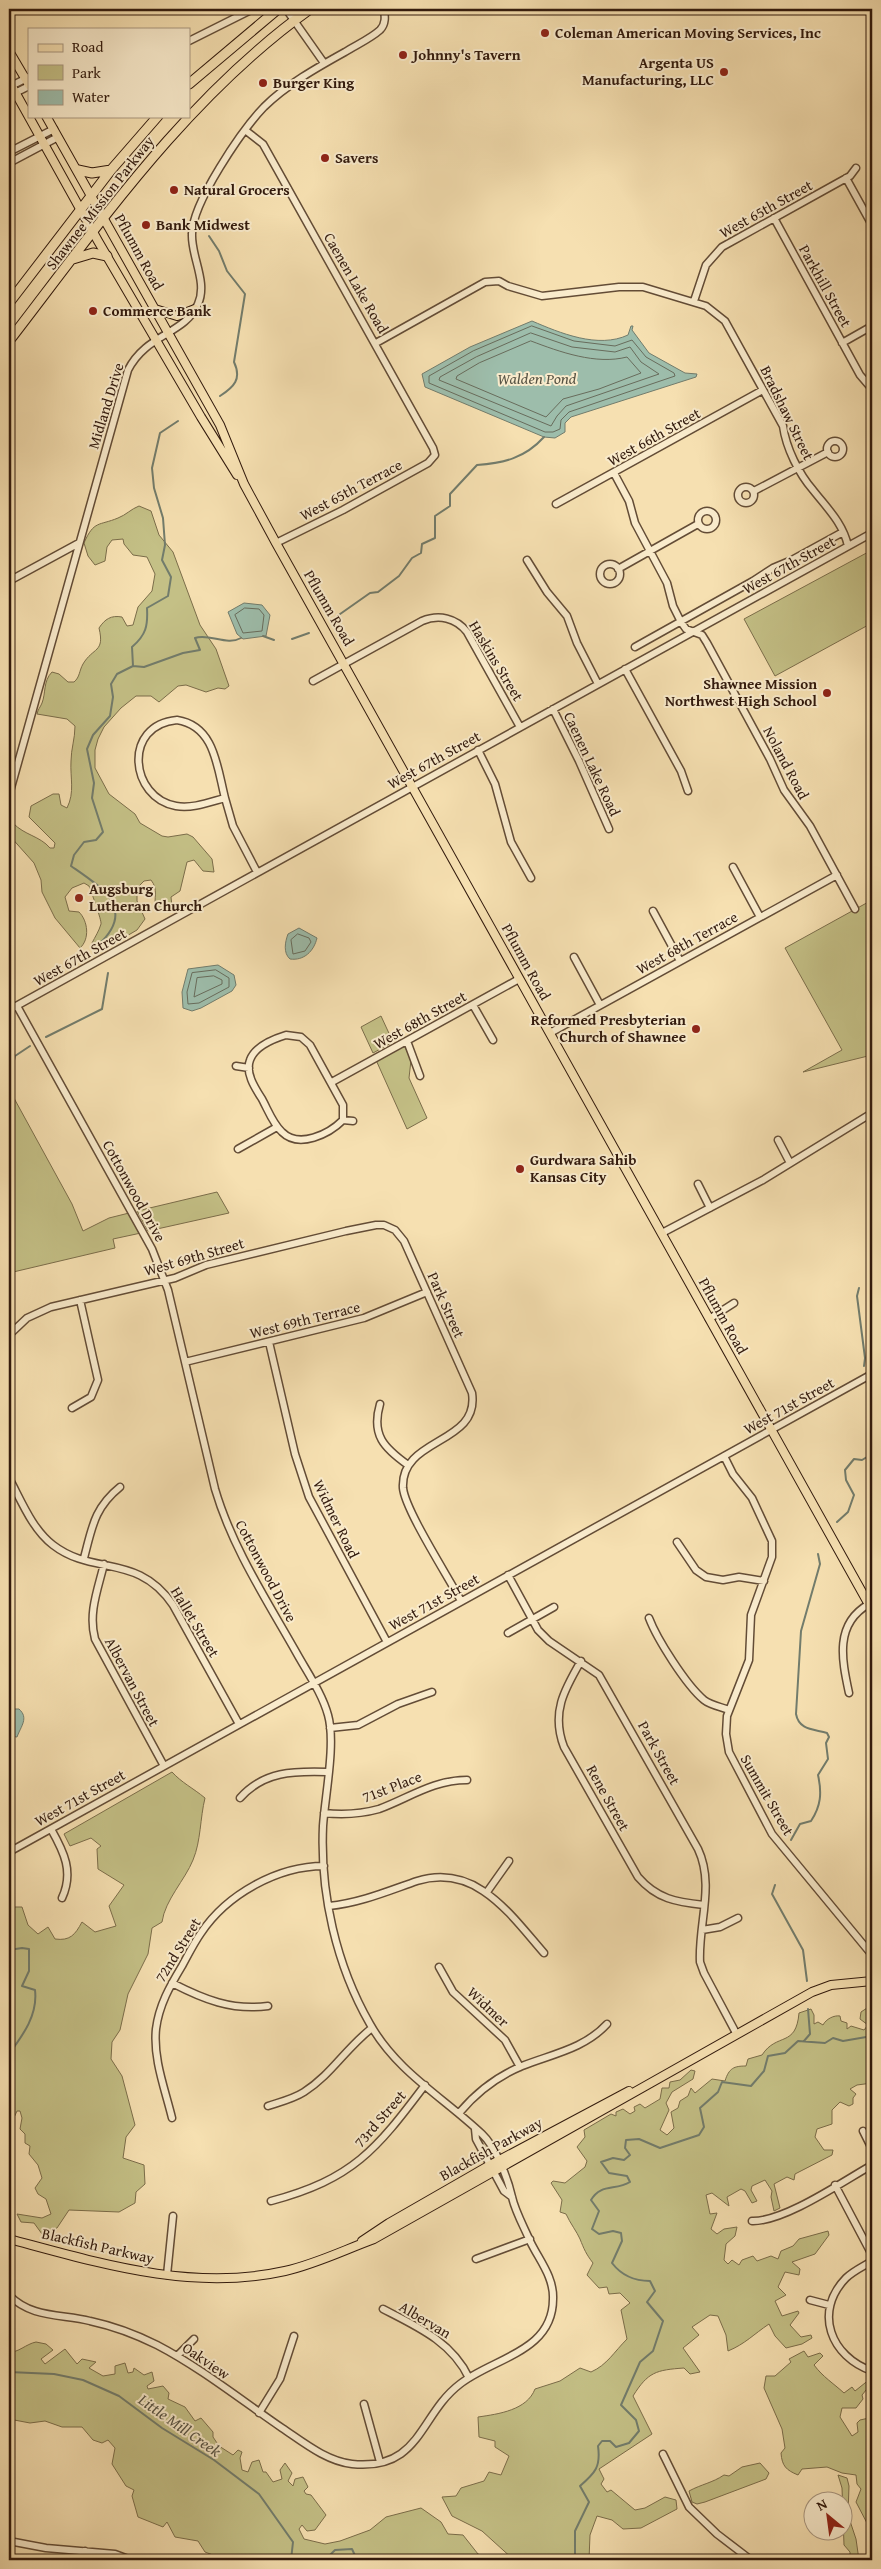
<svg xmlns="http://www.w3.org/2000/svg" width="881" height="2569" viewBox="0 0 881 2569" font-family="'Gentium Book Plus',serif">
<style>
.green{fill:#c4c086;stroke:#7b6d4a}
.water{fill:#9dbdab;stroke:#727c6c}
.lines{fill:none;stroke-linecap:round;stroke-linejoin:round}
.shore{stroke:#686c5c;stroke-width:1}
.stream{stroke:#727c6c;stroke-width:2}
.minor-casing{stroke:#634c36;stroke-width:9}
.major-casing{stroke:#321a0d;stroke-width:10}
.highway-casing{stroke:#321a0d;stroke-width:11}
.minor{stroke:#f9ebcc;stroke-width:6}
.major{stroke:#f6e0b1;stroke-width:8}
.highway{stroke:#f6e0b1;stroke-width:9}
.poi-dot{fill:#8f2418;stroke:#f9ebcc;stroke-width:2}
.labels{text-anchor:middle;stroke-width:4;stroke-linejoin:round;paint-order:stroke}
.poi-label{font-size:15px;font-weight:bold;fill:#321a0d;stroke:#f9ebcc;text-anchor:start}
.street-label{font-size:15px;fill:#321a0d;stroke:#f9ebcc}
.water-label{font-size:16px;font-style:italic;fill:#575344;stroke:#f9ebcc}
</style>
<rect width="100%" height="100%" fill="#f6e0b1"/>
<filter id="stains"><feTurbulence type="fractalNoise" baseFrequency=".004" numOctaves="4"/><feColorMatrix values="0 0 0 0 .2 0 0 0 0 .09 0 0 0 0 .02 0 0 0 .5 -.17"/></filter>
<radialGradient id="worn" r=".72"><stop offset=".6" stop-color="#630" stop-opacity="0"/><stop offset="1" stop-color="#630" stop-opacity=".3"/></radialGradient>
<!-- green -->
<path class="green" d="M139 506 151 511 159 535 173 552 200 625 216 649 229 686 225 689 218 688 206 692 186 685 178 686 159 702 151 696H136L121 708 104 727 98 739 95 750V768L109 794 135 814 140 823 162 836 168 837 187 834 193 837 212 859 214 872 203 871 194 860 187 862 180 891 171 897 172 907 165 911 156 909C153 898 159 890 151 880L144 881 137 888V901L145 919 137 930 125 937 95 948 92 943C95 937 99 931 101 924 102 921 91 891 89 886L84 883 72 888 65 897 69 911 79 912C88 921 90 939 80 948L55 918 42 892 41 880 34 863 9 835V823H13C24 835 40 836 50 848H54L55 843 29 817 31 806 53 794H59L61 805 67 808C75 792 70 778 71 761 71 749 75 739 75 726L67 719 37 714C38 709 40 708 42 703 46 693 43 681 52 672L59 674 68 682H74C80 677 79 671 83 664 93 647 105 653 99 628 105 619 111 615 122 617L127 626 133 625 138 607 152 591 155 574 147 557 133 555 124 544 123 539 112 540 107 547 105 561 95 565 88 556 84 543C94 520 99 526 118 518 126 515 131 509 139 506Z
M872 550V623L775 676 744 619Z
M872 900V1055L803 1072 842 1050 785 948Z
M381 1016 393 1042 373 1053 361 1027Z
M405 1047 411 1060 409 1078 427 1118 407 1129 376 1060 399 1048Z
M9 1089 72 1204 83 1231 109 1218 129 1213 141 1233 113 1239 115 1248 9 1273Z
M217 1192 229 1213 148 1231 137 1211Z
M172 1772C182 1783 193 1788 205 1798 200 1818 201 1841 193 1860 185 1880 165 1900 162 1922L152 1928 148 1954 128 1994 120 2030 112 2042 111 2059 122 2076 135 2125 126 2137 123 2158 144 2165 145 2184 136 2192 135 2203 119 2212 69 2210 57 2228 42 2234 34 2223 21 2222 17 2214 42 2218 51 2214 46 2199 38 2194 35 2188 42 2178 38 2165 29 2154 30 2146 25 2143V2134L20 2129 22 2118 20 2111H17L12 2122 9 2123V1907H22L28 1925 38 1934 48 1927 55 1939C70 1941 75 1935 82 1922L95 1932 116 1926 109 1906 124 1885 98 1869 97 1849 101 1846 91 1838 70 1846 64 1834Z
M867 2008 872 2011V2083L857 2085 850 2089 856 2094 853 2098V2104L849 2106 840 2102 832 2110V2124L817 2129 815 2137 824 2150H833L832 2155 795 2174 794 2180 787 2177 774 2184 780 2208 774 2211 771 2197 772 2191 765 2180 752 2186 751 2190 757 2201 752 2203 745 2191 741 2189 727 2197 729 2206 712 2193 706 2195 710 2214 717 2213 711 2229 717 2234 724 2229 737 2227 735 2236 726 2244 724 2260 728 2264 732 2260 739 2265 742 2260 753 2256 757 2261 771 2256 778 2259 781 2251 793 2246 799 2239 828 2231 829 2235 815 2254 792 2262 800 2269 799 2275 785 2272 778 2287 786 2295 775 2301 782 2316 798 2311 799 2313 790 2325 801 2337 811 2335 812 2338 802 2344 786 2348 775 2336 769 2324C754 2334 745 2344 728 2351L726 2335 718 2316 710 2315 692 2327 699 2335 683 2348 700 2372 690 2374 684 2368C656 2370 648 2372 633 2396L652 2434 599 2469 604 2479 601 2484 607 2492 611 2490 635 2510 645 2508 665 2497 676 2500 677 2509 641 2528 623 2529 612 2520 597 2516 590 2535 589 2560H514L482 2531 452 2516 442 2497 456 2496 461 2488 484 2481 489 2472 501 2475 509 2456 495 2447V2441L479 2437 478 2417C499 2414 527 2410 535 2389L560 2381 580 2368 591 2372C607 2365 614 2352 627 2339L621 2310 630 2303 620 2293 609 2294 607 2287 599 2288 587 2275 593 2263C586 2254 584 2249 580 2239 577 2232 570 2223 566 2214L560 2212 562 2200 551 2183 553 2181 565 2183 585 2167 587 2161 577 2147 585 2137 584 2130 611 2114 616 2116V2112L623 2109 630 2114 635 2111 634 2107 640 2104 645 2108 660 2099 662 2088H669L670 2082 680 2080 691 2070 695 2071 693 2079 672 2092 666 2103 669 2110 660 2130 667 2135 674 2128 671 2112 678 2108 680 2101 688 2096 691 2088 695 2093 712 2079 725 2081C729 2068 734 2066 746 2066L748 2059 762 2055C777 2032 796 2048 799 2013L811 2009 814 2015V2024L818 2022 823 2025C826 2019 834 2015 840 2016L841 2021 847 2023V2029L851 2026 864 2030 868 2025 860 2019 861 2012Z
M36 2342 46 2344 53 2350 41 2359 45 2364 65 2349 77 2364 82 2359 96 2362 89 2368 103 2376 115 2374V2366L125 2363 128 2373 133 2372 134 2368 144 2375 152 2372 154 2381 147 2386 148 2389 163 2386 169 2393 168 2399 185 2407 195 2421 201 2418 213 2432V2437L219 2446 233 2455 238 2450 242 2452 240 2458 242 2470 248 2472 252 2462 259 2460 263 2472H266L273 2482 282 2479 280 2470 285 2463 292 2473 288 2481 293 2486 295 2479 303 2477 308 2487 304 2491 306 2494 311 2495 326 2515 315 2530 307 2531 302 2525 299 2529 304 2539 325 2544 340 2541 370 2530 386 2517 421 2508 441 2522 448 2534 463 2535 478 2554 493 2560H210L213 2555 205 2552 198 2541 175 2537 167 2522 163 2527 138 2517 132 2496 134 2490 126 2486 112 2464 115 2448 108 2440 102 2443 93 2440 82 2427H62L45 2421 30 2423 9 2419V2352C18 2353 26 2344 36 2342Z
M804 2351 808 2357 820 2353 823 2356 814 2365C823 2377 833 2383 844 2393L852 2387 855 2391 870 2379 871 2384 862 2395 863 2399 856 2408H842L840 2417 852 2436 858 2432 857 2423 860 2420 869 2418 872 2410V2560L869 2555 868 2525 856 2502 861 2489 857 2484 856 2475 842 2473 827 2467 802 2469 798 2475C786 2470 782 2466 781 2453L785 2448 782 2429 764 2388 766 2376H775L791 2362 789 2359Z
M760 2463 769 2473 766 2479 705 2502 697 2504 692 2502 689 2491C702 2484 712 2483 724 2475L729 2476 742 2467Z
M838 2475 847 2478 849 2486 848 2515 856 2539 859 2560H850V2552L844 2545 842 2488Z"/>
<!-- water -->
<path class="water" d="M532 321C560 333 598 349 628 335L631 326H633L632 330 649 353 685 373 697 374 696 377 571 417 565 423V432L555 438 544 437 425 387 422 374 470 347Z
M244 603 262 605 270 615 266 636 243 639 237 634 228 612Z
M299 928 317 938C314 951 304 961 290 959 283 953 285 942 288 934Z
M218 965 234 975 236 985 232 991 201 1008 192 1011 183 1008 182 992 188 969Z
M11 1709H19C29 1718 21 1726 17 1737L9 1736V1710Z"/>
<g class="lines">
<!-- shore -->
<path class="shore" d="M532 326 574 341 615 346 632 340 646 357 674 373 675 376 569 412 561 420 560 429 553 432H545L429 383V376L473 351Z
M531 333 572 347 615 352 630 347 641 362 659 374 566 406 557 416 551 426 439 380 440 377 476 357Z
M531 341C560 352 596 365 627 357L641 373 599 389 563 399 546 417 456 379 457 376 479 363Z
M245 608 259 609 264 615 262 631 243 633 235 615Z
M298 934 309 938 311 942 305 951 293 954 291 940Z
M216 970 229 978V987L199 1003 188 1004 187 992 192 973Z
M214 976 222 980V984L194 997 197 978Z"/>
<!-- stream -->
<path class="stream" d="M209 236 219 251 227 271 245 294 234 362C242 379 234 387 220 396
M333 619 370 593 378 592 399 576 412 558 421 553 422 544 435 538V516L450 506V494L477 465C504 463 525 458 544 437
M263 636 274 640
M292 639 309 633
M133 666 132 647C146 635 148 626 147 608L168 596 171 577 162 560 165 545 163 518 154 488 152 468 160 433 178 421
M98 945C138 909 101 887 71 866L74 855 84 842 96 840 103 832 92 798 94 783 87 749 93 735 110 716 113 697 111 684 117 674 133 666 144 667 183 653 200 650 195 638C209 633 227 646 241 638
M46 1037 102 1009 108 973
M9 1083 15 1056 30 1046
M859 1288 857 1296 865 1358 864 1366
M870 1388 872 1392
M837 1522 848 1512 854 1495 846 1480 845 1470 854 1459 862 1460 867 1457 872 1438
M791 1840 800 1824 811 1821C821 1806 822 1793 818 1775L828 1759 826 1743 829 1737 827 1733C813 1729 799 1730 796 1714L801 1631 820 1564 818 1554
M775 1885 772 1894 803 1950 807 1981
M9 1950 22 1948 29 1949V1971L22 1986 35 1990C38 2015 23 2035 9 2054
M804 2041 810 2034 808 2009
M9 2372 54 2374 83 2380 119 2396 162 2428 214 2460 259 2494 293 2542 291 2560
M325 2560 335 2550 352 2549 357 2560
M575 2560V2531L589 2502 580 2486C595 2473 601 2467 598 2446L602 2441H610L616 2447 629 2443 639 2431 636 2420 621 2405 640 2362 653 2351 663 2321 647 2302 655 2291 650 2281C634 2281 622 2276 612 2263L622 2241 621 2233 613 2231 599 2234 592 2229 599 2211 591 2200C601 2183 615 2191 630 2182L627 2176 609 2173 601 2162 613 2158 624 2160 630 2155 625 2148 626 2140 639 2139 660 2148 699 2135 704 2127 700 2108 718 2092 722 2082 751 2086 764 2071 768 2056 785 2053 798 2041 825 2043 833 2038 843 2041 872 2036"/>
<defs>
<path id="minor" d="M286 9 324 63
M189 41 253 9
M11 86 29 77
M15 93 29 86
M245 130 263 144 433 448 435 455 428 463 343 510 276 543
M9 152 54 129
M9 163 58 137
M846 178 872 225
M774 218 860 375 872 389
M694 301 706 265 722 247 850 176 856 168
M376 343 485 282 499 281 508 286 542 296 619 287H643L706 306 725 321 783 426C786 448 799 474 813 490 827 508 843 523 848 546
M842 343 872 326
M827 449a8 8 0 1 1 16 0a8 8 0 1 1-16 0Z
M614 473 629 501 635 523 667 583 673 606 681 622 686 629 702 635 707 643 770 759 784 790 810 826 855 909
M738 495a8 8 0 1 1 16 0a8 8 0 1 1-16 0Z
M754 491 828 452
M556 504 763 390
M698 520a9 9 0 1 1 18 0a9 9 0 1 1-18 0Z
M527 560 547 592 567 616 577 643 598 684
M600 574a10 10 0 1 1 20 0a10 10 0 1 1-20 0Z
M618 569 698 524
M9 581 79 543
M635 647 753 581 773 568 792 560 843 532
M625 669 681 771 688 791
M313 681 422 621C439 614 456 618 467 632L520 727
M553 709 579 761 609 829
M177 720C215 726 217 767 225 798 210 802 192 809 176 806 130 798 122 725 177 720Z
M478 750 495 784 511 842 531 878
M9 795 128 370C146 334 185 334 198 304 208 282 191 257 192 234 192 203 242 130 264 107 286 85 318 67 345 52 356 45 370 39 380 30 386 24 385 16 384 9
M225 798 233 826 257 872
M733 867 760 917
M653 911 680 961
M574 957 600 1005
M473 1005 493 1040
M9 1010 872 533
M550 1033 837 875
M286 1035 301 1037 310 1045 343 1105V1120C329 1134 299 1149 282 1132 273 1124 268 1110 262 1099 255 1088 245 1073 250 1060 255 1046 273 1039 286 1035Z
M407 1041 420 1076
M236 1066 249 1068
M332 1082 519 979
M343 1120 353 1121
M778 1140 790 1163
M238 1149 277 1127
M698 1184 710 1208
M662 1233 763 1180 872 1113
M709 1319 734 1303
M9 1335 27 1318 51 1307 175 1278 206 1265 346 1231 376 1225H384L395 1230 404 1241 472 1393C480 1445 400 1437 403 1488 405 1510 449 1578 461 1601
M269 1342 295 1454 309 1497 387 1642
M185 1362 364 1318 427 1292
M380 1404C371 1435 384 1448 408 1465
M72 1408 91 1397 98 1380 80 1300
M724 1456 733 1474 752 1498 772 1541V1557L751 1615 749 1660 727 1716 726 1734 729 1752 772 1834 872 1955
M9 1478C21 1500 32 1529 53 1545 93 1576 138 1553 173 1605L239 1724
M677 1542 696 1570 706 1577 723 1580 739 1577 764 1581
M84 1558C92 1528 94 1508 120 1487
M104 1564C98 1589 88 1613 95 1639L164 1766
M508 1575 538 1630 549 1641 599 1675 698 1849C715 1885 698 1924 700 1962L704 1973 736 2033
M649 1618C657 1639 686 1685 704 1700 710 1705 721 1707 729 1710
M508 1633 554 1607
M581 1661C564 1690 551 1713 564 1747L638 1877C657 1899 676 1902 704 1905
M849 1693C842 1660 834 1624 869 1604
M330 1728 358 1725 398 1704 432 1692
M240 1798C264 1771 294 1771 327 1772
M324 1813C342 1815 361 1814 379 1809 409 1798 433 1780 467 1780
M51 1829C64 1852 74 1872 62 1898
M9 1852 872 1374
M487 1892 509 1861
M329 1906C360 1903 388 1891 417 1881 476 1863 510 1914 544 1953
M702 1930 720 1927 738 1918
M439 1967 453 1992 505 2040 520 2067
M172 1983C203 1999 232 2011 268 2006
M268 2106C280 2102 293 2099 304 2092 331 2075 346 2048 372 2028
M460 2112C476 2093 498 2076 522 2066 552 2054 584 2049 607 2024
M172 2118C165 2089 153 2059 156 2029 159 2005 170 1986 182 1966 188 1955 194 1943 201 1933 227 1894 278 1866 324 1866
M475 2129 476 2139 504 2191 512 2197
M863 2131 872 2149
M835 2185 872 2255
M271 2201C353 2179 376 2150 425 2085
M752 2221C784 2222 842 2182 872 2165
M476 2259 530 2239
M872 2261C864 2266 853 2271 846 2278 813 2312 831 2357 872 2371
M167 2275 173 2216
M9 2295C31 2318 61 2314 90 2321 113 2326 135 2334 157 2345 201 2368 241 2400 282 2428 303 2442 326 2461 352 2464 421 2471 419 2415 460 2384 493 2358 553 2352 553 2299 554 2277 539 2260 530 2241 524 2227 515 2211 512 2197 508 2179 496 2147 482 2134 443 2097 397 2072 370 2024 336 1965 320 1893 323 1826 325 1796 336 1743 328 1715 322 1693 307 1672 296 1652 266 1599 232 1547 215 1489L168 1290 152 1249 17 1006
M810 2300 829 2305
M383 2309C418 2327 452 2342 469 2378
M177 2356 194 2339
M364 2404 380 2462
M259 2413 280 2379 294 2336
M663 2454 689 2507 717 2534 751 2560
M9 2541 46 2548 115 2554 131 2560
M84 2560 85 2551"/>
<path id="major" d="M9 51 29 85
M9 81 98 241 201 417 237 475
M46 116 220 425 244 484 276 543 872 1610
M155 309 177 316 195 309
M9 2239C99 2263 191 2292 285 2271 316 2264 344 2250 374 2239L812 1992 831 1985 872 1981
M362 2241 389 2223 490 2165 629 2091"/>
<path id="highway" d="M189 84 278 9
M78 170 92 173 111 170
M73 259 93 253 107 256
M9 303 111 170 158 116
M9 341C100 223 187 97 310 9"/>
</defs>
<!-- minor casing -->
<use href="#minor" class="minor-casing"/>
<!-- major casing -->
<use href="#major" class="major-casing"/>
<!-- highway casing -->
<use href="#highway" class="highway-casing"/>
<!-- minor -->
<use href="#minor" class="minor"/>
<!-- major -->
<use href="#major" class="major"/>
<!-- highway -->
<use href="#highway" class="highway"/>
</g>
<!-- markers -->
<g class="poi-dot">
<circle cx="545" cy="33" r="5"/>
<circle cx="403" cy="55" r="5"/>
<circle cx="724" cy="72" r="5"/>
<circle cx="263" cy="83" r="5"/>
<circle cx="325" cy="158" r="5"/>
<circle cx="174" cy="190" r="5"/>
<circle cx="146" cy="225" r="5"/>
<circle cx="93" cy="311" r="5"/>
<circle cx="827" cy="693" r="5"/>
<circle cx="79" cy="898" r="5"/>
<circle cx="696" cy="1029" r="5"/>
<circle cx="520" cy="1169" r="5"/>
</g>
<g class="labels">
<!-- poi labels -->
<g class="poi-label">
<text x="555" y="38">Coleman American Moving Services, Inc</text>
<text x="413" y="60">Johnny's Tavern</text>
<text x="714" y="68" text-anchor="end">Argenta US<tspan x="714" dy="17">Manufacturing, LLC</tspan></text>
<text x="273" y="88">Burger King</text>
<text x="335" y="163">Savers</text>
<text x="184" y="195">Natural Grocers</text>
<text x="156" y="230">Bank Midwest</text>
<text x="103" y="316">Commerce Bank</text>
<text x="817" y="689" text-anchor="end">Shawnee Mission<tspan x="817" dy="17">Northwest High School</tspan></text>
<text x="89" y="894">Augsburg<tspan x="89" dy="17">Lutheran Church</tspan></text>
<text x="686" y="1025" text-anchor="end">Reformed Presbyterian<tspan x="686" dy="17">Church of Shawnee</tspan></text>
<text x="530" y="1165">Gurdwara Sahib<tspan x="530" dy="17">Kansas City</tspan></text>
</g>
<!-- street labels -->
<g class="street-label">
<text transform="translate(100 203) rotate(-52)" y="5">Shawnee Mission Parkway</text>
<text transform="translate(766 209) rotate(-29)" y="5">West 65th Street</text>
<text transform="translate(139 252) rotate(61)" y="5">Pflumm Road</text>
<text transform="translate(356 283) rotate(60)" y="5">Caenen Lake Road</text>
<text transform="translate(825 286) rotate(61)" y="5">Parkhill Street</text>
<text transform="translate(106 406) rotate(-73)" y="5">Midland Drive</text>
<text transform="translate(787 413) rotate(64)" y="5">Bradshaw Street</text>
<text transform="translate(654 437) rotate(-29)" y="5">West 66th Street</text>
<text transform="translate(351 490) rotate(-28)" y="5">West 65th Terrace</text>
<text transform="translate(789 565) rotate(-29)" y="5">West 67th Street</text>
<text transform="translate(329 608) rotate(60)" y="5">Pflumm Road</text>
<text transform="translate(496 661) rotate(59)" y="5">Haskins Street</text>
<text transform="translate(434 760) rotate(-29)" y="5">West 67th Street</text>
<text transform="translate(786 763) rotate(62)" y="5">Noland Road</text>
<text transform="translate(592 764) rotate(65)" y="5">Caenen Lake Road</text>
<text transform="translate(687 943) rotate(-29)" y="5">West 68th Terrace</text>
<text transform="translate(80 957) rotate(-29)" y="5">West 67th Street</text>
<text transform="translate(526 962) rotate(61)" y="5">Pflumm Road</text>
<text transform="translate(420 1020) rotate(-29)" y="5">West 68th Street</text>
<text transform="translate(134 1191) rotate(61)" y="5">Cottonwood Drive</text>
<text transform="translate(194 1257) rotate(-16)" y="5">West 69th Street</text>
<text transform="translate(446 1305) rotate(66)" y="5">Park Street</text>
<text transform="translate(723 1316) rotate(61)" y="5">Pflumm Road</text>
<text transform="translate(305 1320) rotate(-14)" y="5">West 69th Terrace</text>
<text transform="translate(789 1406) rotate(-29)" y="5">West 71st Street</text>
<text transform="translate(336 1519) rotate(64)" y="5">Widmer Road</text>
<text transform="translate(266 1571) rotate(62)" y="5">Cottonwood Drive</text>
<text transform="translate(434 1602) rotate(-29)" y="5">West 71st Street</text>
<text transform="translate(195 1622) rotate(59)" y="5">Hallet Street</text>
<text transform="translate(132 1682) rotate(62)" y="5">Albervan Street</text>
<text transform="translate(659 1753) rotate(61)" y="5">Park Street</text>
<text transform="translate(392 1787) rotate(-21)" y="5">71st Place</text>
<text transform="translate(767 1795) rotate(60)" y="5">Summit Street</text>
<text transform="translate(80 1798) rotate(-29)" y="5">West 71st Street</text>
<text transform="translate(608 1798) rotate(61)" y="5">Rene Street</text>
<text transform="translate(178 1950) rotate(-58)" y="5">72nd Street</text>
<text transform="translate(488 2007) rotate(43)" y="5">Widmer</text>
<text transform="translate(380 2119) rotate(-49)" y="5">73rd Street</text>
<text transform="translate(491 2149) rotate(-29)" y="5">Blackfish Parkway</text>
<text transform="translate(98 2246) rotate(13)" y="5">Blackfish Parkway</text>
<text transform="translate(425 2320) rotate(31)" y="5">Albervan</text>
<text transform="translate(206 2361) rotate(34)" y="5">Oakview</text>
</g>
<!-- water labels -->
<g class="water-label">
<text x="537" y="384">Walden Pond</text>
<text transform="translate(180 2425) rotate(35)" y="6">Little Mill Creek</text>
</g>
</g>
<!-- margin -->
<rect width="881" height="2569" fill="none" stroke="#f6e0b1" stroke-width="30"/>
<rect x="10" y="10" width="861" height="2549" fill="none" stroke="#321a0d" stroke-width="2.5"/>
<rect x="15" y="15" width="851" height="2539" fill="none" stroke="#321a0d"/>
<!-- legend -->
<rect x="28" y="28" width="162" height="90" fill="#f9ebcc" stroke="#a99780"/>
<rect x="38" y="44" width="25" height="8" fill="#f6e0b1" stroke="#a99780"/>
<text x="72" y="52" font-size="15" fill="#321a0d">Road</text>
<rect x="38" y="65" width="25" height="15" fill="#c4c086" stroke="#a99780"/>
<text x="72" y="78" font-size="15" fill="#321a0d">Park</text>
<rect x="38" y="90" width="25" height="15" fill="#9dbdab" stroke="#a99780"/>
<text x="72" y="102" font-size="15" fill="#321a0d">Water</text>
<!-- north arrow -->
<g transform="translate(828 2516) rotate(331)"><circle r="24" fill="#f9ebcc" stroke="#a99780"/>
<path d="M0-4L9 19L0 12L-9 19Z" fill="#8f2418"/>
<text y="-8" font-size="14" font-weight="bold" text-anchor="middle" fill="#321a0d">N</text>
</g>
<rect width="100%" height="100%" filter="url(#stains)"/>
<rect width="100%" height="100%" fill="url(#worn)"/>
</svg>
